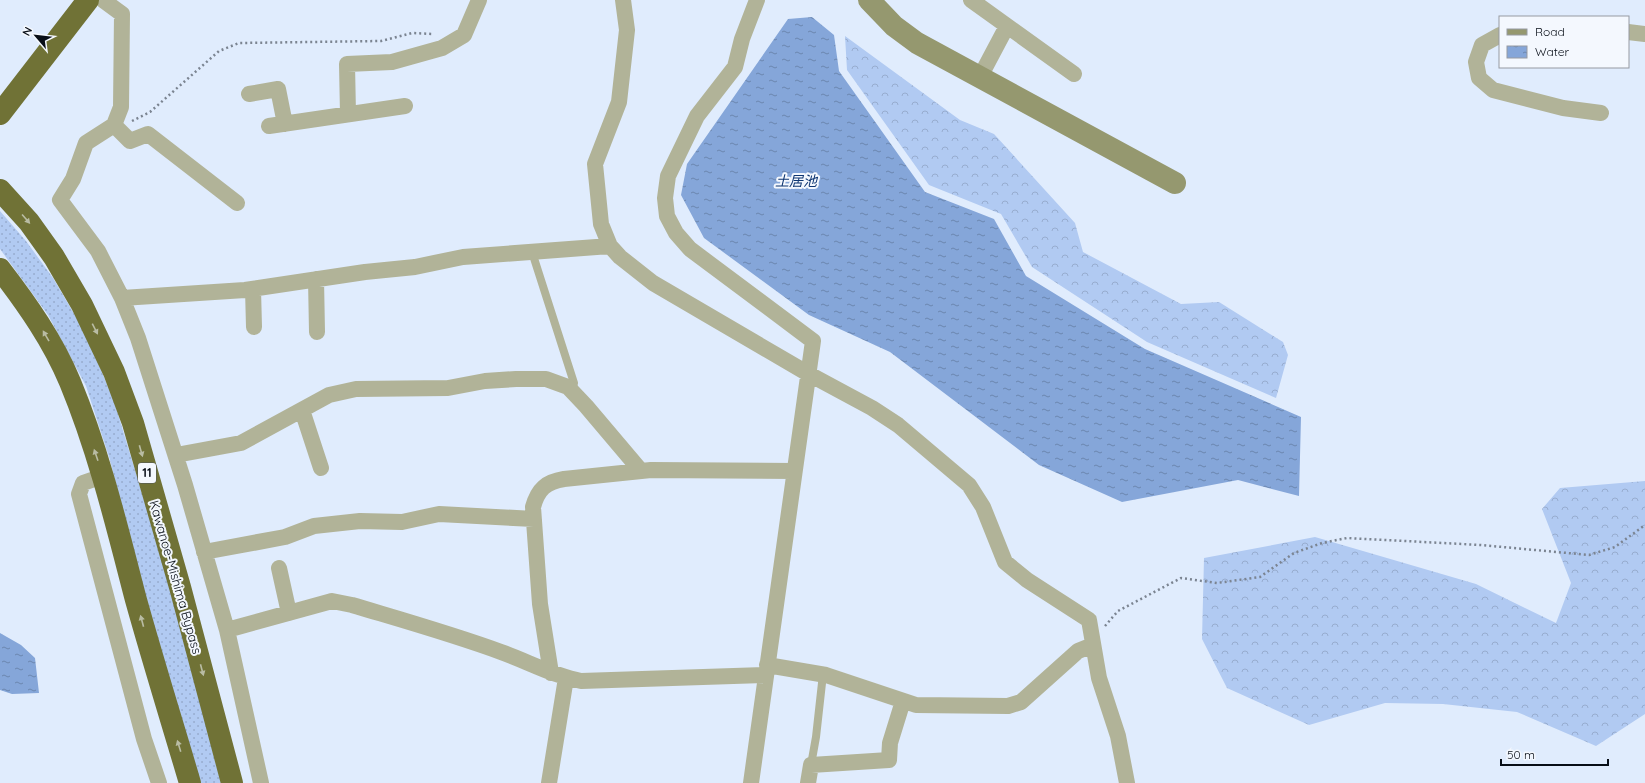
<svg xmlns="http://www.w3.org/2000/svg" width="1645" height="783" viewBox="0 0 1645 783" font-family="Quicksand,'Noto Sans JP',sans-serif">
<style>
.grass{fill:url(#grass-dots)}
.forest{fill:url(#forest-crowns)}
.water{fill:url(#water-ripples)}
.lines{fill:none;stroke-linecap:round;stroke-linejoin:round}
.path{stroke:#7b8491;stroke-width:2.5;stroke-dasharray:2 3;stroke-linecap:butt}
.lane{stroke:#b1b398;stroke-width:8}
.street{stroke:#b1b398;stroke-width:16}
.secondary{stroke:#95986f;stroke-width:22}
.highway{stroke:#707236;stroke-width:22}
.oneway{fill:#b9bca4}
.labels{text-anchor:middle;stroke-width:4;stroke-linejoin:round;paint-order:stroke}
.shield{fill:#f4f8fe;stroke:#4f545c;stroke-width:1}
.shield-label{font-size:12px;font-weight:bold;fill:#080e17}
.street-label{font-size:13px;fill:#080e17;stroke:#f4f8fe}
.water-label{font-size:14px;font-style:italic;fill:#0d3571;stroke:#f4f8fe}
</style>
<defs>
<pattern id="grass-dots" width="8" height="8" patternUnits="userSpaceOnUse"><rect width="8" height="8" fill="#b1caf2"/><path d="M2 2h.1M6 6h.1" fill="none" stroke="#97accf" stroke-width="1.8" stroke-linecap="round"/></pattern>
<pattern id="forest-crowns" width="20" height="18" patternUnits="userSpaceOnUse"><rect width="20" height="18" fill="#b1caf2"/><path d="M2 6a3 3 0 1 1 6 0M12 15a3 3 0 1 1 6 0" fill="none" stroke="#97accf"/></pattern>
<pattern id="water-ripples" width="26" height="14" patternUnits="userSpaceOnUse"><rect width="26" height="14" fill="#85a6d9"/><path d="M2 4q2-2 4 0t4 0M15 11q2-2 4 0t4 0" fill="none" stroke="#6b86af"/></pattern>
</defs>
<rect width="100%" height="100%" fill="#e0ecfd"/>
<!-- grass -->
<path class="grass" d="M0 211 26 241 53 278 86 334 114 401 166 572 221 783H198L138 573 110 460 86 386 48 315 0 249Z"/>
<!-- forest -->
<path class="forest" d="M845 36 960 120 994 134 1075 223 1083 252 1181 304 1219 302 1283 342 1288 355 1276 398 1147 342 1032 267 1001 214 929 185 847 70Z
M1645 481V714L1596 746 1517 712 1443 704 1385 703 1309 725 1227 688 1202 639 1204 558 1315 537 1476 584 1556 623 1571 583 1542 509 1560 488Z"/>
<!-- water -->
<path class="water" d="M812 17 834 35 839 71 925 192 994 219 1026 276 1145 349 1301 417 1299 496 1238 480 1122 502 1039 465 890 352 809 315 704 238 681 195 687 164 788 19Z
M0 633 21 645 35 658 39 693 12 694 0 690Z"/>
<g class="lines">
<!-- path -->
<path class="path" d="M132 121 150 112 219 51 239 43 381 41 412 33 433 34
M1105 626 1118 611 1181 578 1217 583 1260 577 1294 553 1322 543 1347 538 1481 545 1589 555 1615 547 1645 525"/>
<!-- lane -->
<path class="lane" d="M532 252 574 383 572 391
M811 765 816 737 823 674"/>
<!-- street -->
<path class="street" d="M103 0 122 14 121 107 114 125 86 143 73 179 60 200 98 251 122 298
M623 0 627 30 619 102 595 164 601 224 610 246 620 257 653 283 807 373 872 408 898 425 969 485 983 507 1005 562 1027 580 1089 620 1099 678 1118 736 1127 783
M971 0 1074 74
M1628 32 1645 34
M1500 35 1482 45 1476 62 1479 78 1493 90 1563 108 1601 113
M980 77 1007 26
M249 94 278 89 285 124
M348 114 347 64 392 62 442 48 464 35 479 0
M114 125 130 141 148 134 237 203
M269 126 405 106
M316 279 317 332
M253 289 254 327
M302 410 321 468
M176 455 241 443 329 395 356 389 448 388 485 381 516 379H546L568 387 586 406 641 471
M103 476 83 483 79 494 144 739 159 783
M204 552 285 537 314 526 360 521 402 522 439 514 534 519
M279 568 289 613
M227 630 332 601 352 605C402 620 452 634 501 652 529 662 551 675 581 681L766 675
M767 665 826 675 916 705 1008 706 1021 702 1078 651 1093 645
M551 673 540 604 533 507C538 489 546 482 564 479L651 470 794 471
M261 783 227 630 185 485 138 338 122 298 245 290 365 272 415 267 463 257 610 246
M549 783 566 678
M751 783 813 341 690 249 676 233 667 216 665 198 668 176 697 116 735 67 742 39 757 0
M808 783 811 765 889 760 890 743 903 701"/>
<!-- secondary -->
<path class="secondary" d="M869 0 894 26 917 43 1175 183"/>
<!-- highway -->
<path class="highway" d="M0 114 88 0
M0 190 29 222 54 257 82 305 114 372 133 423 180 587 232 783
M0 269C27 304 53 341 70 382 99 452 117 527 136 600 153 661 172 722 190 783"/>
</g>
<!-- one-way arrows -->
<defs><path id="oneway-solid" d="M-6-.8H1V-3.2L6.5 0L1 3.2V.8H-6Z"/></defs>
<g class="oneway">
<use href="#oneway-solid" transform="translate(26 219) rotate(49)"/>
<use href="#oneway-solid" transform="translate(95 329) rotate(63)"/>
<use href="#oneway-solid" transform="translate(46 336) rotate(-120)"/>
<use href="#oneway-solid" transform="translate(141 451) rotate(74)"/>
<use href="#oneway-solid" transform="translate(96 455) rotate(-109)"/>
<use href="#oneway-solid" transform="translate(142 621) rotate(-105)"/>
<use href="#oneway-solid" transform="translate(202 670) rotate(75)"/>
<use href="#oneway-solid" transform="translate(179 746) rotate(-107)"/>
</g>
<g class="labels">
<!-- shield labels -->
<rect class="shield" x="138" y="463" width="18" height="20" rx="3"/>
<g class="shield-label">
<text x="147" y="477">11</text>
</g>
<!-- street labels -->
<g class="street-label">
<text transform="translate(176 577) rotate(74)" y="5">Kawanoe-Mishima Bypass</text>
</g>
<!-- water labels -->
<g class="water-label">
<text x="796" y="186">土居池</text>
</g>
</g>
<!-- legend -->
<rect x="1499" y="16" width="130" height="52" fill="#f4f8fe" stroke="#969aa2"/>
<rect x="1507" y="29" width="20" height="6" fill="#95986f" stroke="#969aa2"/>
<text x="1535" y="36" font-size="12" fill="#080e17">Road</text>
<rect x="1507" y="46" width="20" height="12" fill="url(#water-ripples)" stroke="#969aa2"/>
<text x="1535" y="56" font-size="12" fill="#080e17">Water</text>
<!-- north arrow -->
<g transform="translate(36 36) rotate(298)" stroke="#f4f8fe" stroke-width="3" paint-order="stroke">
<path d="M0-3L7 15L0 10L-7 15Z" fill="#080e17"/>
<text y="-6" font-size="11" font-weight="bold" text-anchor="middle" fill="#080e17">N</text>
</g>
<!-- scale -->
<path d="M1501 759v6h107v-6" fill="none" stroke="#080e17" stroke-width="2"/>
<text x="1507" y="759" font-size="12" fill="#080e17" stroke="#f4f8fe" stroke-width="3" paint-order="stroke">50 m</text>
</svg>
